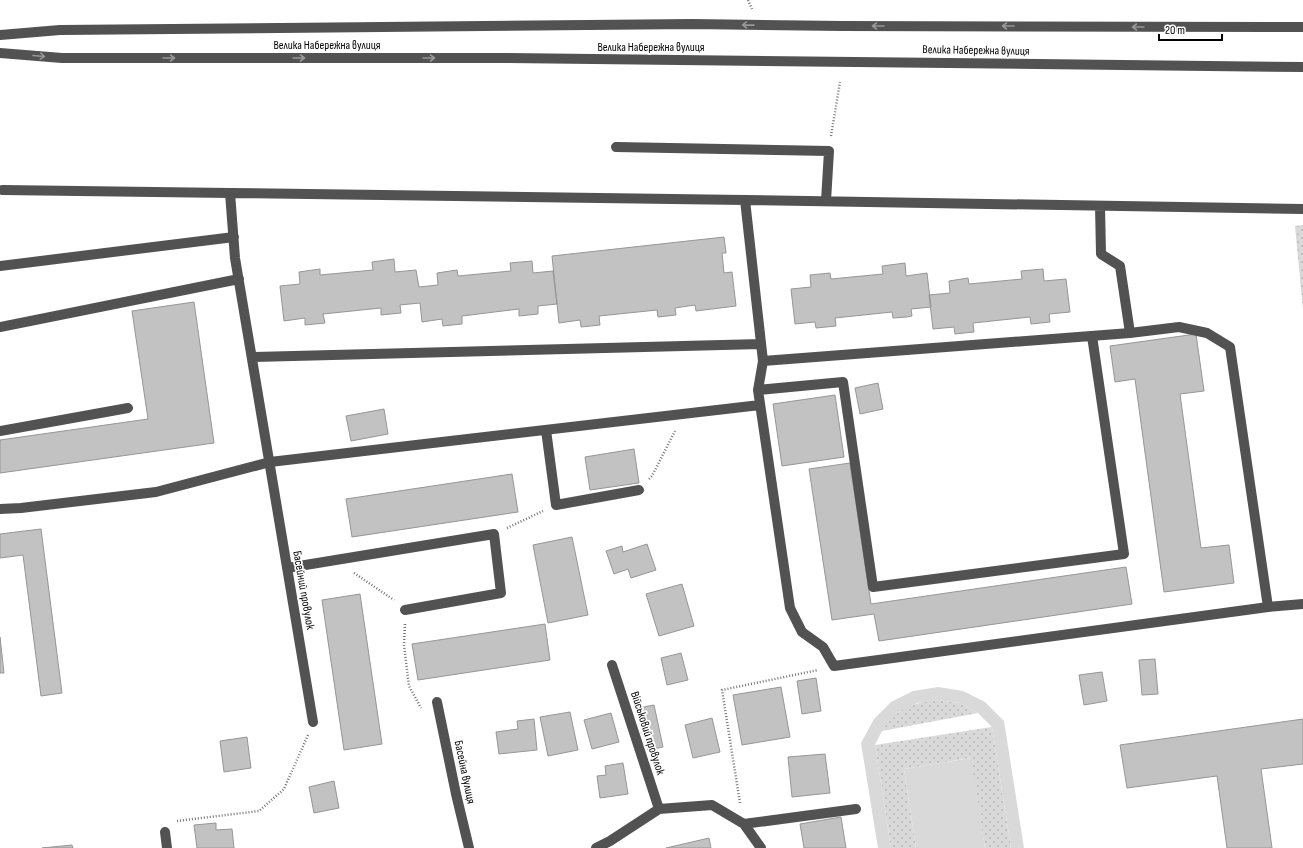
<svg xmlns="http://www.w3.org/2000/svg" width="1303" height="848" viewBox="0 0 1303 848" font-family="'Sofia Sans Condensed',sans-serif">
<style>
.grass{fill:url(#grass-dots)}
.pitch{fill:#d9d9d9}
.building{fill:#c2c2c2;stroke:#969696}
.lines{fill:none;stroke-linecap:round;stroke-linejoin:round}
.path{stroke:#747474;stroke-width:2.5;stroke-dasharray:1 2;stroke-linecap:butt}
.minor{stroke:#525252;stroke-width:10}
.oneway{stroke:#979797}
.labels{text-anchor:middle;stroke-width:3.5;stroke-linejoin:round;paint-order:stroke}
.street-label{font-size:12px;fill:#000;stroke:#fff}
</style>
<defs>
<pattern id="grass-dots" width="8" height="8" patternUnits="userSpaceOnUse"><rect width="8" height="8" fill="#d9d9d9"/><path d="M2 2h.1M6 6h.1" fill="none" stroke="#b8b8b8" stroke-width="1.8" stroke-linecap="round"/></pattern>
</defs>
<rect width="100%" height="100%" fill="#fff"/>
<!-- grass -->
<path class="grass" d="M1303 225V310L1295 226Z
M938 700 959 703 978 713 882 731C888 718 905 706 919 703 925 701 932 701 938 700Z
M992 727 1011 848H985L970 758 904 769 916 848H891L875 745Z"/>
<!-- pitch -->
<path class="pitch" d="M938 687 963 691 985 702 1004 721 1024 848H1011L992 727 978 713 959 703 938 700 917 703 899 712 884 727 875 745 891 848H878L861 743 874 719 891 702 913 691Z
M971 758 985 848H916L904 769Z"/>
<!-- building -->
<path class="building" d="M724 237 726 253H722L724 273 732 272 736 306 696 311 695 305 675 308 676 315 658 317 657 310 599 316 600 325 581 327 580 320 559 323 552 256Z
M394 259 395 272 416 270 419 287 438 285 437 273 457 270 458 276 511 271 510 263 532 261 533 273 553 271 557 304 538 306V314L519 316V309L462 316V324L443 326 442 319 422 322 420 303 400 305 401 313 381 315V308L323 314 325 323 305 325V318L284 321 280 286 300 284 299 272 320 269V275L373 270 372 262Z
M905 263 906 276 927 273 931 307 911 309 912 316 907 317 893 318 892 312 835 318 836 326 816 328 815 322 795 324 791 289 811 287 810 275 830 273 831 279 883 274 882 266Z
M1043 269 1044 281 1066 279 1070 312 1049 314 1050 322 1031 324 1030 317 973 323 974 332 955 334 954 327 933 329 929 295 950 293 949 281 968 278 969 284 1022 279 1021 271Z
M194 302 214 443 0 473V440L148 419 132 311Z
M1196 334 1204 391 1180 394 1201 548 1229 545 1234 583 1164 592 1135 379 1115 382 1110 346Z
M878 383 883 409 860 414 855 388Z
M835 395 844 457 782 466 773 404Z
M384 409 388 434 351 441 346 416Z
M634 449 639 483 590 490 585 457Z
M850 463 871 604 1126 567 1132 604 879 641 874 614 832 620 809 469Z
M512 474 518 512 352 537 346 499Z
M41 529 62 693 41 696 23 555 0 558V534Z
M572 537 588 615 548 623 533 545Z
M647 544 656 570 631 578 628 569 614 574 606 551 622 546 623 552Z
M682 584 694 626 659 636 646 594Z
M360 594 382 744 344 750 322 600Z
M545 624 550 660 418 680 412 644Z
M0 637 4 673H0Z
M681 653 688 680 667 685 661 658Z
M1155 659 1158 694 1142 695 1139 660Z
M1102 672 1107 701 1084 705 1079 675Z
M816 678 821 711 802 714 797 681Z
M781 687 790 737 742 745 733 695Z
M654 705 663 747 648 750 639 708Z
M570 712 578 750 548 756 540 717Z
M611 713 619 742 592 749 584 720Z
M712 718 720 752 693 758 685 725Z
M534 719 537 750 499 754 496 732 518 729 517 721Z
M1303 719V764L1261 769 1272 848H1227L1217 776 1127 788 1120 745Z
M247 737 251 768 224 772 220 741Z
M825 754 830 793 792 797 788 757Z
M623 763 628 794 600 798 597 776 606 775 605 766Z
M334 781 339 808 314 813 309 787Z
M841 817 846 848H804L800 824Z
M216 823V830L232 829 234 848H197L194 825Z
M709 838 711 848H666Z
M72 845 73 848H42Z"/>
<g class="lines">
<!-- path -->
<path class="path" d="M748 0 752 9
M831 136 840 82
M649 479 652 476 675 431
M507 528 543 511
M354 573 394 600
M405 624 404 645 409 686 421 708
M740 803 722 690 818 670
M177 821 259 811 284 789 308 735"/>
<!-- minor -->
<path class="minor" d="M0 35 60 30 692 24 842 26 1303 27
M0 53 62 58H499L1303 67
M616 147 829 151 826 201
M2 190 230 193
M745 200 763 361 758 390 790 608 802 632 823 647 834 666 1268 607 1303 604
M1100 206 1101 254 1120 266 1130 333 1179 327 1207 333 1230 347 1268 607
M0 266 234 237
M0 327 239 279
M252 357 761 344
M763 361 1130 333
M758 390 843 382 873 587 1124 554 1092 336
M546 430 556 505 639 490
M0 431 128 408
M0 509 21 508 156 492 270 462 760 405
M287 568 494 534 501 593 405 610
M612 665 659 809
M437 702 456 794 469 848
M313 722 235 258 230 193 745 200 1303 209
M744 824 856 809
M165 832 167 848
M596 848 610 841 659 809 712 805 744 824 761 848"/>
</g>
<!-- one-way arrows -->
<defs><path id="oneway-shaft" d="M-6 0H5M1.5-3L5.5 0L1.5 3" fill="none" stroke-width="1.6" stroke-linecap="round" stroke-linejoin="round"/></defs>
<g class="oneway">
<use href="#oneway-shaft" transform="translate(748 25) rotate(-179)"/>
<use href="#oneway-shaft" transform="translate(878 26) rotate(-180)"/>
<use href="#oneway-shaft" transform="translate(1008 26) rotate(-180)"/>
<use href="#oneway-shaft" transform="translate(1138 27) rotate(-180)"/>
<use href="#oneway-shaft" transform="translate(39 56) rotate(5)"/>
<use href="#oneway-shaft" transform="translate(169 58)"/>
<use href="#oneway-shaft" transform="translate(299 58)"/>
<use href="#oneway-shaft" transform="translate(429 58)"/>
</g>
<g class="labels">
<!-- street labels -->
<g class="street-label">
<text x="327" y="49">Велика Набережна вулиця</text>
<text x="651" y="51">Велика Набережна вулиця</text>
<text transform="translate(976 50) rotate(1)" y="4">Велика Набережна вулиця</text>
<text transform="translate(304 590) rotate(80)" y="4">Басейний провулок</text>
<text transform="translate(648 733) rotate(72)" y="4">Військовий провулок</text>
<text transform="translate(465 772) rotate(78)" y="4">Басейна вулиця</text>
</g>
</g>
<!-- scale -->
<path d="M1159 34v6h63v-6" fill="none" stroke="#000000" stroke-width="2"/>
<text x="1165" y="34" font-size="12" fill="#000000" stroke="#ffffff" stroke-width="3" paint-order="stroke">20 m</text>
</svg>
